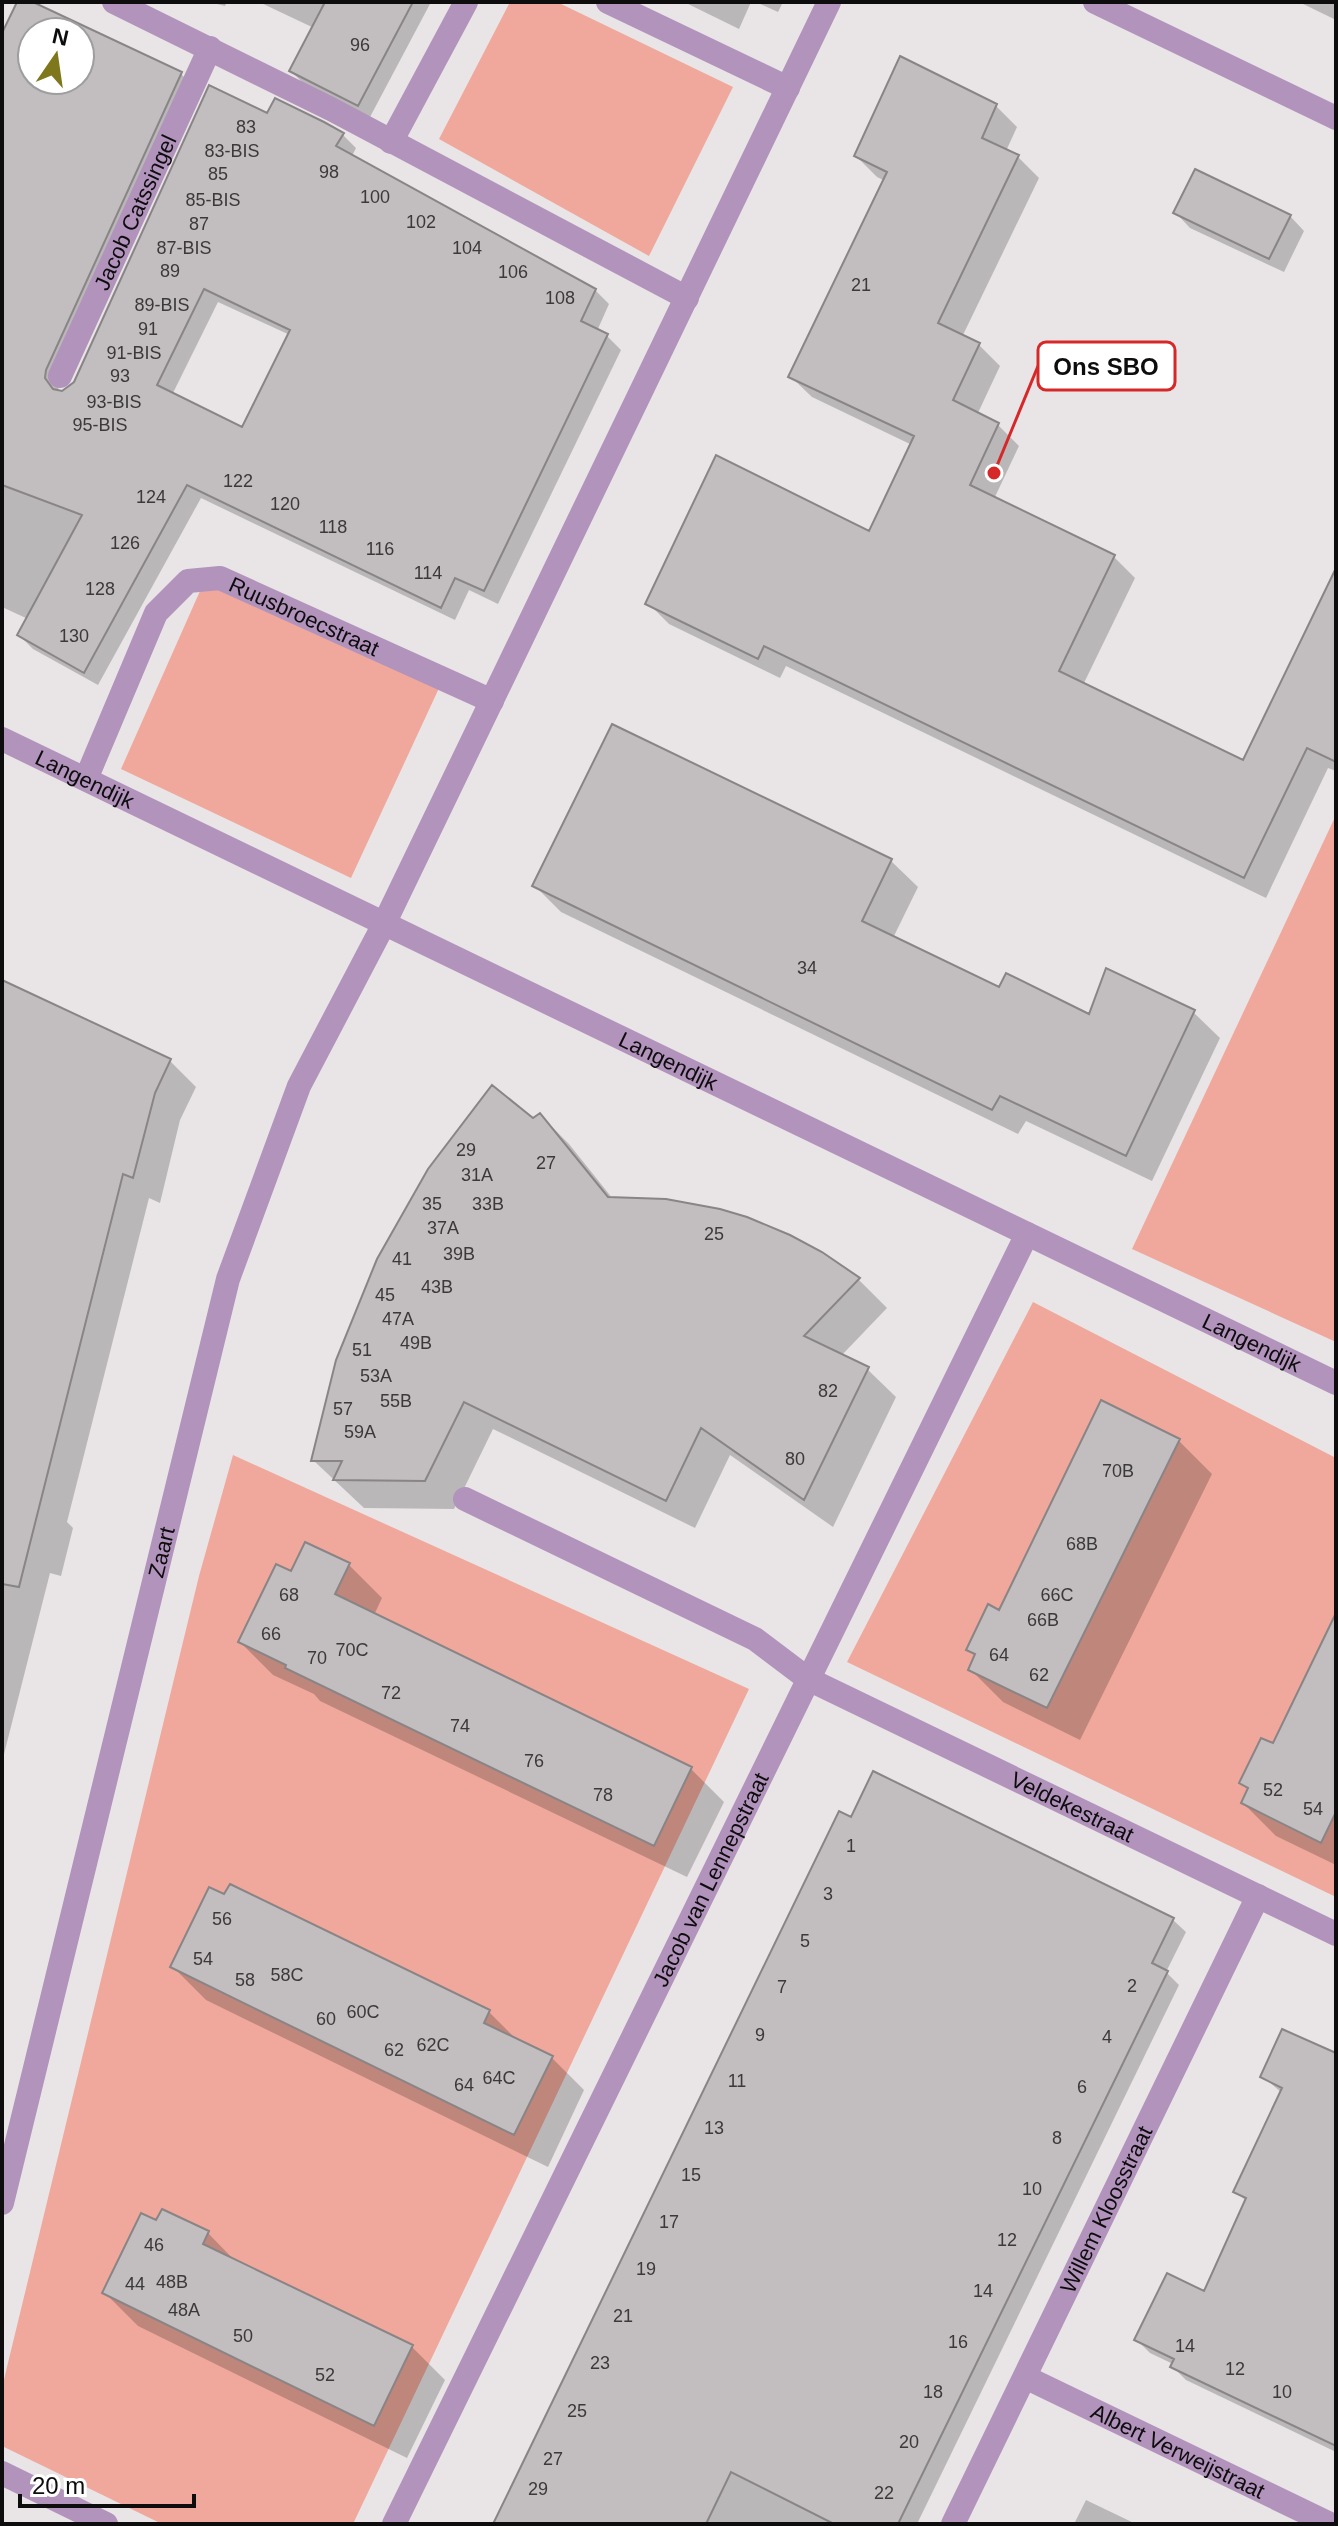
<svg xmlns="http://www.w3.org/2000/svg" width="1338" height="2526" viewBox="0 0 1338 2526" font-family="Helvetica,sans-serif">
<style>
.green{fill:#efa89b}
.shadow{fill:#0003;fill-rule:evenodd}
.building{fill:#c2bdbe;stroke:#898485;stroke-width:2;fill-rule:evenodd}
.lines{fill:none;stroke-linecap:round;stroke-linejoin:round}
.minor{stroke:#b193bc;stroke-width:24}
.labels{text-anchor:middle;stroke-width:6;stroke-linejoin:round;paint-order:stroke}
.number-label{font-size:18px;fill:#3b393a}
.street-label{font-size:22px;fill:#0e0d0e;stroke:#fff}
.leader{fill:none;stroke:#d62828;stroke-width:3}
.callout-dot{fill:#d62828;stroke:#fff;stroke-width:3}
.callout{fill:#fff;stroke:#d62828;stroke-width:3}
.callout-label{font-size:24px;text-anchor:middle;font-weight:bold;fill:#0e0d0e}
</style>
<rect width="100%" height="100%" fill="#e9e5e7"/>
<!-- green -->
<path class="green" d="M510 2H557L733 87 649 256 439 139Z
M208 573 440 686 351 878 121 769Z
M1336 815V1342L1132 1249Z
M1033 1302 1336 1458V1897L847 1662Z
M233 1455 749 1689 353 2524H162L2 2446V2389L6 2371 199 1576Z"/>
<!-- shadow -->
<path class="shadow" d="M20 2H29L181 74 195 88 59 384 58 392 63 393 75 384 268 115 342 134 356 148 352 156 595 290 609 304 597 331 607 336 621 350 498 604 469 590 455 620 201 498 98 685 33 649 19 635 28 619 2 607V38ZM32 32H80V80H32ZM218 302 290 335 243 430 172 395Z
M209 2H227L225 6Z
M259 2H431L370 117 303 83 291 71 314 28Z
M684 2H751L739 29Z
M756 2H783L778 12Z
M1299 2H1336V20Z
M901 59 996 106 1017 127 1006 151 1018 157 1039 178 962 337 979 345 1000 366 977 415 998 425 1019 446 994 499 1114 557 1135 578 1083 685 1244 763 1336 587V771L1328 768 1266 898 786 666 780 678 669 624 648 603 870 534 912 445 812 397 790 376 885 181 877 177 856 156Z
M1176 213 1290 216 1304 231 1284 272 1190 228Z
M613 727 891 861 918 887 893 938 1000 990 1091 1016 1193 1012 1220 1038 1152 1181 1026 1121 1018 1134 561 912 535 886Z
M2 981 170 1061 196 1087 180 1120 160 1203 149 1198 67 1522 73 1528 61 1576 50 1573 2 1762Z
M540 1115 569 1144 613 1199 821 1254 859 1280 887 1308 841 1356 867 1369 896 1397 833 1527 730 1455 695 1528 493 1429 454 1509 364 1508 313 1460 533 1120Z
M1102 1403 1179 1441 1212 1474 1080 1740 1003 1702 970 1669 976 1657 968 1649 1000 1612Z
M349 1565 382 1598 374 1615 691 1769 724 1802 687 1877 320 1701 314 1694 273 1675 240 1642Z
M1336 1618V1865L1276 1836 1243 1803 1249 1791 1241 1783 1274 1746Z
M874 1774 1173 1920 1186 1932 1166 1972 1179 1985 917 2524H495Z
M173 1967 489 2012 519 2042 551 2057 584 2090 548 2167 206 2000Z
M1336 2055V2452L1186 2380 1172 2366 1173 2364 1150 2353 1136 2339 1205 2294 1247 2202 1236 2191 1282 2093 1262 2076Z
M157 2223 208 2233 237 2263 412 2347 445 2380 407 2458 138 2326 105 2293Z
M1086 2500 1136 2524H1074Z"/>
<!-- building -->
<path class="building" d="M17 2H33L182 72 46 370 45 378 53 389 62 391 74 382 209 85 267 113 275 98 324 122 344 133 336 146 596 289 581 321 608 334 484 591 455 578 441 608 187 485 84 673 17 635 82 515 2 485V33ZM32 32H80V80H32ZM204 289 290 330 242 427 157 385Z
M325 2H413L358 106 289 71Z
M900 56 997 104 982 138 1019 155 938 323 980 343 953 400 999 423 970 485 1115 555 1059 671 1243 760 1336 568V762L1307 748 1244 878 764 646 758 659 645 604 716 455 869 531 914 436 788 377 887 172 854 156Z
M1195 169 1291 215 1269 259 1173 213Z
M612 724 892 859 862 921 999 987 1006 973 1089 1014 1106 968 1195 1010 1126 1156 1000 1096 992 1110 532 886Z
M2 980 171 1059 155 1093 133 1178 123 1174 19 1587 2 1584Z
M492 1085 533 1118 540 1113 608 1197 666 1199 720 1209 747 1217 790 1235 822 1252 860 1278 804 1336 869 1367 804 1500 701 1428 666 1501 464 1402 425 1481 333 1480 342 1461H311L336 1360 377 1259 428 1169Z
M1101 1400 1180 1439 1047 1708 968 1670 975 1654 966 1650 988 1604 999 1610Z
M305 1542 350 1563 335 1594 692 1767 654 1846 285 1668 286 1665 238 1642 276 1564 291 1571Z
M1336 1613V1812L1321 1843 1241 1803 1248 1788 1239 1783 1261 1738 1273 1743Z
M873 1771 1174 1918 1152 1963 1168 1971 898 2524H834L731 2472 706 2524H493L839 1811 851 1817Z
M230 1884 490 2010 484 2023 553 2056 514 2135 170 1967 209 1887 224 1894Z
M1282 2029 1336 2053V2446L1170 2367 1174 2359 1134 2340 1167 2273 1204 2291 1246 2198 1233 2192 1282 2088 1260 2077Z
M162 2209 209 2231 203 2244 413 2345 374 2426 102 2293 141 2213 156 2220Z"/>
<g class="lines">
<!-- minor -->
<g class="minor">
<path d="M114 2 331 109 687 298"/>
<path d="M608 2 788 88"/>
<path d="M1095 2 1336 118"/>
<path d="M391 142 466 2"/>
<path id="s1" d="M60 376 210 48"/>
<path id="s2" d="M2 739 1336 1383"/>
<path id="s3" d="M86 779 156 613 188 581 220 578 492 701"/>
<path id="s4" d="M465 1499 755 1639 808 1679 1336 1934"/>
<path id="s5" d="M2 2203 228 1279 299 1086 384 924 829 2"/>
<path id="s6" d="M1025 2377 1330 2524"/>
<path d="M2 2473 106 2524"/>
<path id="s7" d="M394 2524 1027 1234"/>
<path id="s8" d="M953 2524 1258 1896"/>
</g>
</g>
<g class="labels">
<!-- number labels -->
<g class="number-label">
<text x="360" y="51">96</text>
<text x="246" y="133">83</text>
<text x="232" y="157">83-BIS</text>
<text x="329" y="178">98</text>
<text x="218" y="180">85</text>
<text x="375" y="203">100</text>
<text x="213" y="206">85-BIS</text>
<text x="421" y="228">102</text>
<text x="199" y="230">87</text>
<text x="184" y="254">87-BIS</text>
<text x="467" y="254">104</text>
<text x="170" y="277">89</text>
<text x="513" y="278">106</text>
<text x="861" y="291">21</text>
<text x="560" y="304">108</text>
<text x="162" y="311">89-BIS</text>
<text x="148" y="335">91</text>
<text x="134" y="359">91-BIS</text>
<text x="120" y="382">93</text>
<text x="114" y="408">93-BIS</text>
<text x="100" y="431">95-BIS</text>
<text x="238" y="487">122</text>
<text x="151" y="503">124</text>
<text x="285" y="510">120</text>
<text x="333" y="533">118</text>
<text x="125" y="549">126</text>
<text x="380" y="555">116</text>
<text x="428" y="579">114</text>
<text x="100" y="595">128</text>
<text x="74" y="642">130</text>
<text x="807" y="974">34</text>
<text x="466" y="1156">29</text>
<text x="546" y="1169">27</text>
<text x="477" y="1181">31A</text>
<text x="432" y="1210">35</text>
<text x="488" y="1210">33B</text>
<text x="443" y="1234">37A</text>
<text x="714" y="1240">25</text>
<text x="459" y="1260">39B</text>
<text x="402" y="1265">41</text>
<text x="437" y="1293">43B</text>
<text x="385" y="1301">45</text>
<text x="398" y="1325">47A</text>
<text x="416" y="1349">49B</text>
<text x="362" y="1356">51</text>
<text x="376" y="1382">53A</text>
<text x="828" y="1397">82</text>
<text x="396" y="1407">55B</text>
<text x="343" y="1415">57</text>
<text x="360" y="1438">59A</text>
<text x="795" y="1465">80</text>
<text x="1118" y="1477">70B</text>
<text x="1082" y="1550">68B</text>
<text x="289" y="1601">68</text>
<text x="1057" y="1601">66C</text>
<text x="1043" y="1626">66B</text>
<text x="271" y="1640">66</text>
<text x="352" y="1656">70C</text>
<text x="999" y="1661">64</text>
<text x="317" y="1664">70</text>
<text x="1039" y="1681">62</text>
<text x="391" y="1699">72</text>
<text x="460" y="1732">74</text>
<text x="534" y="1767">76</text>
<text x="1273" y="1796">52</text>
<text x="603" y="1801">78</text>
<text x="1313" y="1815">54</text>
<text x="851" y="1852">1</text>
<text x="828" y="1900">3</text>
<text x="222" y="1925">56</text>
<text x="805" y="1947">5</text>
<text x="203" y="1965">54</text>
<text x="287" y="1981">58C</text>
<text x="245" y="1986">58</text>
<text x="1132" y="1992">2</text>
<text x="782" y="1993">7</text>
<text x="363" y="2018">60C</text>
<text x="326" y="2025">60</text>
<text x="760" y="2041">9</text>
<text x="1107" y="2043">4</text>
<text x="433" y="2051">62C</text>
<text x="394" y="2056">62</text>
<text x="499" y="2084">64C</text>
<text x="737" y="2087">11</text>
<text x="464" y="2091">64</text>
<text x="1082" y="2093">6</text>
<text x="714" y="2134">13</text>
<text x="1057" y="2144">8</text>
<text x="691" y="2181">15</text>
<text x="1032" y="2195">10</text>
<text x="669" y="2228">17</text>
<text x="1007" y="2246">12</text>
<text x="154" y="2251">46</text>
<text x="646" y="2275">19</text>
<text x="172" y="2288">48B</text>
<text x="135" y="2290">44</text>
<text x="983" y="2297">14</text>
<text x="184" y="2316">48A</text>
<text x="623" y="2322">21</text>
<text x="243" y="2342">50</text>
<text x="958" y="2348">16</text>
<text x="1185" y="2352">14</text>
<text x="600" y="2369">23</text>
<text x="1235" y="2375">12</text>
<text x="325" y="2381">52</text>
<text x="933" y="2398">18</text>
<text x="1282" y="2398">10</text>
<text x="577" y="2417">25</text>
<text x="909" y="2448">20</text>
<text x="553" y="2465">27</text>
<text x="538" y="2495">29</text>
<text x="884" y="2499">22</text>
</g>
<!-- street labels -->
<g class="street-label">
<text dy="8" stroke="none"><textPath href="#s1" startOffset="180">Jacob Catssingel</textPath></text>
<text dy="8" stroke="none"><textPath href="#s3" startOffset="350">Ruusbroecstraat</textPath></text>
<text dy="8" stroke="none"><textPath href="#s2" startOffset="92">Langendijk</textPath></text>
<text dy="8" stroke="none"><textPath href="#s2" startOffset="740">Langendijk</textPath></text>
<text dy="8" stroke="none"><textPath href="#s2" startOffset="1388">Langendijk</textPath></text>
<text dy="8" stroke="none"><textPath href="#s5" startOffset="670">Zaart</textPath></text>
<text dy="8" stroke="none"><textPath href="#s4" startOffset="682">Veldekestraat</textPath></text>
<text dy="8" stroke="none"><textPath href="#s7" startOffset="718">Jacob van Lennepstraat</textPath></text>
<text dy="8" stroke="none"><textPath href="#s8" startOffset="350">Willem Kloosstraat</textPath></text>
<text dy="8" stroke="none"><textPath href="#s6" startOffset="170">Albert Verweijstraat</textPath></text>
</g>
</g>
<!-- callouts -->
<path class="leader" d="M994 473L1038 366"/>
<circle class="callout-dot" cx="994" cy="473" r="8"/>
<rect class="callout" x="1038" y="342" width="137" height="48" rx="8"/>
<g class="callout-label">
<text x="1106" y="375">Ons SBO</text>
</g>
<!-- border -->
<rect width="1338" height="2526" fill="none" stroke="#0e0d0e" stroke-width="8"/>
<!-- north arrow -->
<g transform="translate(56 56) rotate(13)"><circle r="38" fill="#ffffff" stroke="#9f9e9f" stroke-width="2"/>
<path d="M0-6L14 30L0 20L-14 30Z" fill="#7f771b"/>
<text y="-12" font-size="22" font-weight="bold" text-anchor="middle" fill="#0e0d0e">N</text>
</g>
<!-- scale -->
<path d="M20 2494v12h174v-12" fill="none" stroke="#0e0d0e" stroke-width="4"/>
<text x="32" y="2494" font-size="24" fill="#0e0d0e" stroke="#ffffff" stroke-width="6" paint-order="stroke">20 m</text>
</svg>
